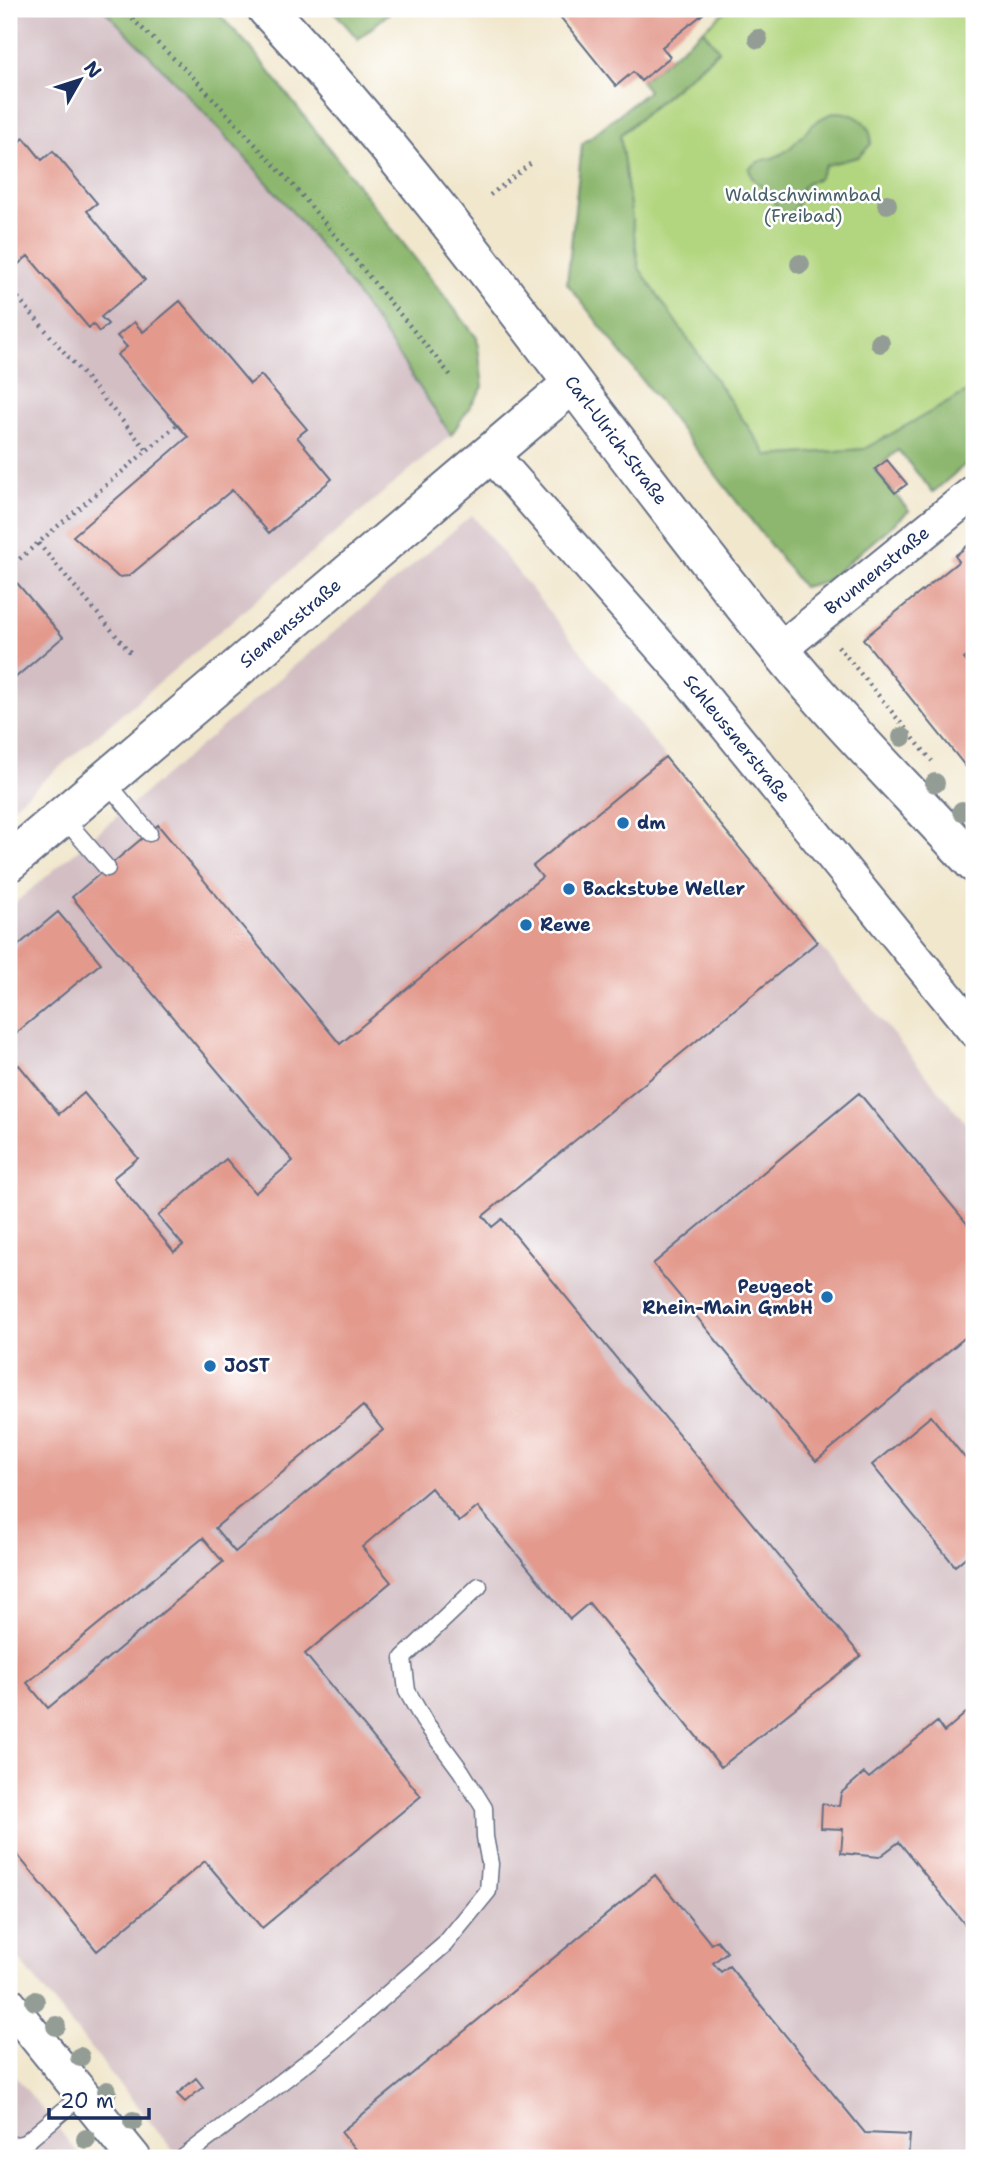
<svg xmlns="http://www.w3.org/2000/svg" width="983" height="2167" viewBox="0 0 983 2167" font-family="'Shantell Sans',sans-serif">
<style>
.industrial{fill:#d2bec3}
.green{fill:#b2d67f;stroke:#66826e;stroke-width:2}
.forest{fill:#8db76e;stroke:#547366;stroke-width:2}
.building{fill:#e39a8d;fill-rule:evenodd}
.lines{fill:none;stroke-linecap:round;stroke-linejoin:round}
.service-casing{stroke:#666f85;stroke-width:19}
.minor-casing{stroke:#666f85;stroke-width:37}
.tertiary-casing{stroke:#666f85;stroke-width:42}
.secondary-casing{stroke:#666f85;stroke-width:42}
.path{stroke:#666f85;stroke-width:4.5;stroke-dasharray:2 5;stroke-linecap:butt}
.service{stroke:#fff;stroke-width:16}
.minor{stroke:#fff;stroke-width:33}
.tertiary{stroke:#fff;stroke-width:38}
.secondary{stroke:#fff;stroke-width:38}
.tree{fill:#949d95}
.poi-dot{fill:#1f6fb2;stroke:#fff;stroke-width:2.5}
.labels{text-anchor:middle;stroke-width:5;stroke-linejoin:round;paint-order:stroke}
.park-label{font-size:18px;fill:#486168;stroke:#fff}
.street-label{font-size:18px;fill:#1b2f5e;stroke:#fff}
.poi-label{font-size:18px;font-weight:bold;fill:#1b2f5e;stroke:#fff;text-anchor:start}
</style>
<rect width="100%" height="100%" fill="#fff"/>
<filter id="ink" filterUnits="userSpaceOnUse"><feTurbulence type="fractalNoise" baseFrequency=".0143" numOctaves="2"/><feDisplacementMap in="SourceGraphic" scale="14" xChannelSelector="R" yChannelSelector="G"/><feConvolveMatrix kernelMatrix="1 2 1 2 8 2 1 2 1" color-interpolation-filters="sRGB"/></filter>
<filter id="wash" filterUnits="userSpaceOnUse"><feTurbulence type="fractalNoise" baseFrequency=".00686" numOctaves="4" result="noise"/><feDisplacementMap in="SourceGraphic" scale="28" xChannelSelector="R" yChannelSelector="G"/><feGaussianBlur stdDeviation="1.57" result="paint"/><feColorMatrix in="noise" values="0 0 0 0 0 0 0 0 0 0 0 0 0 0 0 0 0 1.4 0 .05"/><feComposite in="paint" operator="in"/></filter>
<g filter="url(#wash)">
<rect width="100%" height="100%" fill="#f1e7cd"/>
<!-- industrial -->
<path class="industrial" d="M18 9H103L179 84 288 206 367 309 451 435 9 810V17Z
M472 515 687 784 974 1133V2158H179L9 1947V908Z
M9 2068 82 2158H9Z"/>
<!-- green -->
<path class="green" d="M728 9H974V388L864 449 768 456 638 268 620 135 719 51 703 30Z"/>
<!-- forest -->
<path class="forest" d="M103 9H214L250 47 477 338 483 387 451 435C411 374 372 313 328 256 259 168 182 87 103 9Z
M332 9H394L358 39Z
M703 30 719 50 620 135 639 268 768 456 864 449 974 388V457L933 492 898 450 875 470 909 511 826 581 803 587 567 283 582 144 648 91 641 81Z
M839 112C857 114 873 124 871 144L858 157 826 165 818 179 808 182 802 188C802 199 797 207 790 215L783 216 764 188 752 178 749 169C759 157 772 161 783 153 805 139 810 117 839 112Z"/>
<g id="blocks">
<!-- building -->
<path class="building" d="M562 9H709L662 47 670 57 641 81 633 72 616 86 557 13Z
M24 138 42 160 53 151 97 203 87 211 145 280 101 317 108 324 99 332 93 324 89 328 28 256 9 272V151Z
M180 301 250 384 261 375 307 429 297 437 332 479 269 533 232 490 129 576 118 577 73 536 188 437 117 355 127 347 117 336 134 322 143 332Z
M887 460 907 484 895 493 875 469Z
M972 542 974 545V651L964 659 974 671V777L863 639 953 566 959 561 955 556Z
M17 583 63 637 9 683V590Z
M665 757 817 942 483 1216 492 1227 502 1219 861 1656 721 1767 589 1603 570 1619 478 1507 459 1522 431 1488 362 1547 391 1582 305 1654 421 1796 262 1928 205 1861 97 1951 9 1845V1074L19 1065 59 1114 84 1093 138 1158 113 1178 174 1252 183 1245 158 1216 226 1159 255 1193 293 1161 72 897 158 825 340 1044 542 877 533 866ZM363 1406 383 1430 235 1552 215 1528ZM203 1538 223 1562 48 1708 27 1683Z
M58 912 101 963 9 1039V953Z
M859 1093 974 1232V1330L816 1461 653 1264Z
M931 1416 974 1469V1550L955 1566 872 1465Z
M974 1706V1936L899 1842 879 1857 841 1853 843 1829 821 1828 822 1804 839 1806 841 1793 864 1773 869 1778 937 1722 944 1732Z
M655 1875 711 1944 717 1940 727 1952 713 1963 721 1972 729 1966 865 2133 910 2135 908 2158H362L341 2132Z
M196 2078 203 2087 185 2102 177 2094Z"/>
</g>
</g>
<g filter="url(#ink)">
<use href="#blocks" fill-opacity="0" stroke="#666f85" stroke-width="2"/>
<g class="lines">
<defs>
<path id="service" d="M105 780 149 833
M62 816 107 868
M9 2147 25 2143 82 2095
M183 2158 324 2049 444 1945 488 1891 490 1864 485 1837 484 1808 461 1771 424 1721 407 1691 403 1658 479 1586"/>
<g id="minor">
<path id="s1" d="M491 454 682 671 974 1030"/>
<path id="s2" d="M779 650 974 492"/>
<path d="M9 2004 134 2158"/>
</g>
<g id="tertiary">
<path id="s3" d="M9 862 572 384"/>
</g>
<g id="secondary">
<path id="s4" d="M267 9C454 208 606 438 779 649 840 724 909 792 974 863"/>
</g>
</defs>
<!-- service casing -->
<use href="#service" class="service-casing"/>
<!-- minor casing -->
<use href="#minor" class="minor-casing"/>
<!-- tertiary casing -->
<use href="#tertiary" class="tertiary-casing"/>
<!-- secondary casing -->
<use href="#secondary" class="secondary-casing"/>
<!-- path -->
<path class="path" d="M122 9 195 79 299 192 452 377
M490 195 534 161
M9 287 147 450
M9 568 38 543
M838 646 932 761
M130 652 38 543 177 425"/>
<!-- service -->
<use href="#service" class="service"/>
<!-- minor -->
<use href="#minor" class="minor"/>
<!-- tertiary -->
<use href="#tertiary" class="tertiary"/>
<!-- secondary -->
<use href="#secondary" class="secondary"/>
</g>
<!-- trees -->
<g class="tree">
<circle cx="758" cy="39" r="10"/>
<circle cx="887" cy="204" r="10"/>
<circle cx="800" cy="264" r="10"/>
<circle cx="880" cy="343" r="10"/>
<circle cx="902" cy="737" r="10"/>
<circle cx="935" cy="783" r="10"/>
<circle cx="962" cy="811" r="10"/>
<circle cx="35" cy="2001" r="10"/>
<circle cx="56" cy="2026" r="10"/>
<circle cx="80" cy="2057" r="10"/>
<circle cx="107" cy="2091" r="10"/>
<circle cx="133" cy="2121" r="10"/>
<circle cx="86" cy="2139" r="10"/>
</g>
</g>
<!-- markers -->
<g class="poi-dot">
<circle cx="623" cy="823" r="7"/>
<circle cx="569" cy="889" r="7"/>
<circle cx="526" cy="925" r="7"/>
<circle cx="827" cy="1297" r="7"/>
<circle cx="210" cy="1366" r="7"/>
</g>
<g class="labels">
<!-- park labels -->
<g class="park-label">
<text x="803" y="201">Waldschwimmbad<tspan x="803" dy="21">(Freibad)</tspan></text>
</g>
<!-- street labels -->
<g class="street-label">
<text dy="6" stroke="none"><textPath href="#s4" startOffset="555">Carl-Ulrich-Straße</textPath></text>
<text dy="6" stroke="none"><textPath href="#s2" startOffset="126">Brunnenstraße</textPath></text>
<text dy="6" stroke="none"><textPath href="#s3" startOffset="369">Siemensstraße</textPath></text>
<text dy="6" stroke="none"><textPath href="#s1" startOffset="376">Schleussnerstraße</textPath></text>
</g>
<!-- poi labels -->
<g class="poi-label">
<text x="637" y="829">dm</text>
<text x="583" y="895">Backstube Weller</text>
<text x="540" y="931">Rewe</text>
<text x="813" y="1293" text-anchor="end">Peugeot<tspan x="813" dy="21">Rhein-Main GmbH</tspan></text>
<text x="224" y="1372">JOST</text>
</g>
</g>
<!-- margin -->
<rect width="983" height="2167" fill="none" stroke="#fff" stroke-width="35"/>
<!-- north arrow -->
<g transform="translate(80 80) rotate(51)" stroke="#ffffff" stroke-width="5" paint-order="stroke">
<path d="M0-5L12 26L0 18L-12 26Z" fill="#1b2f5e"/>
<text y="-10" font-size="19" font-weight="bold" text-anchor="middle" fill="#1b2f5e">N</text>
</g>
<!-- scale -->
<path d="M49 2108v10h100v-10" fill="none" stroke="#1b2f5e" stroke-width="3.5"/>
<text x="60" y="2108" font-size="21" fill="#1b2f5e" stroke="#ffffff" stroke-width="5" paint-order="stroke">20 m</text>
</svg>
